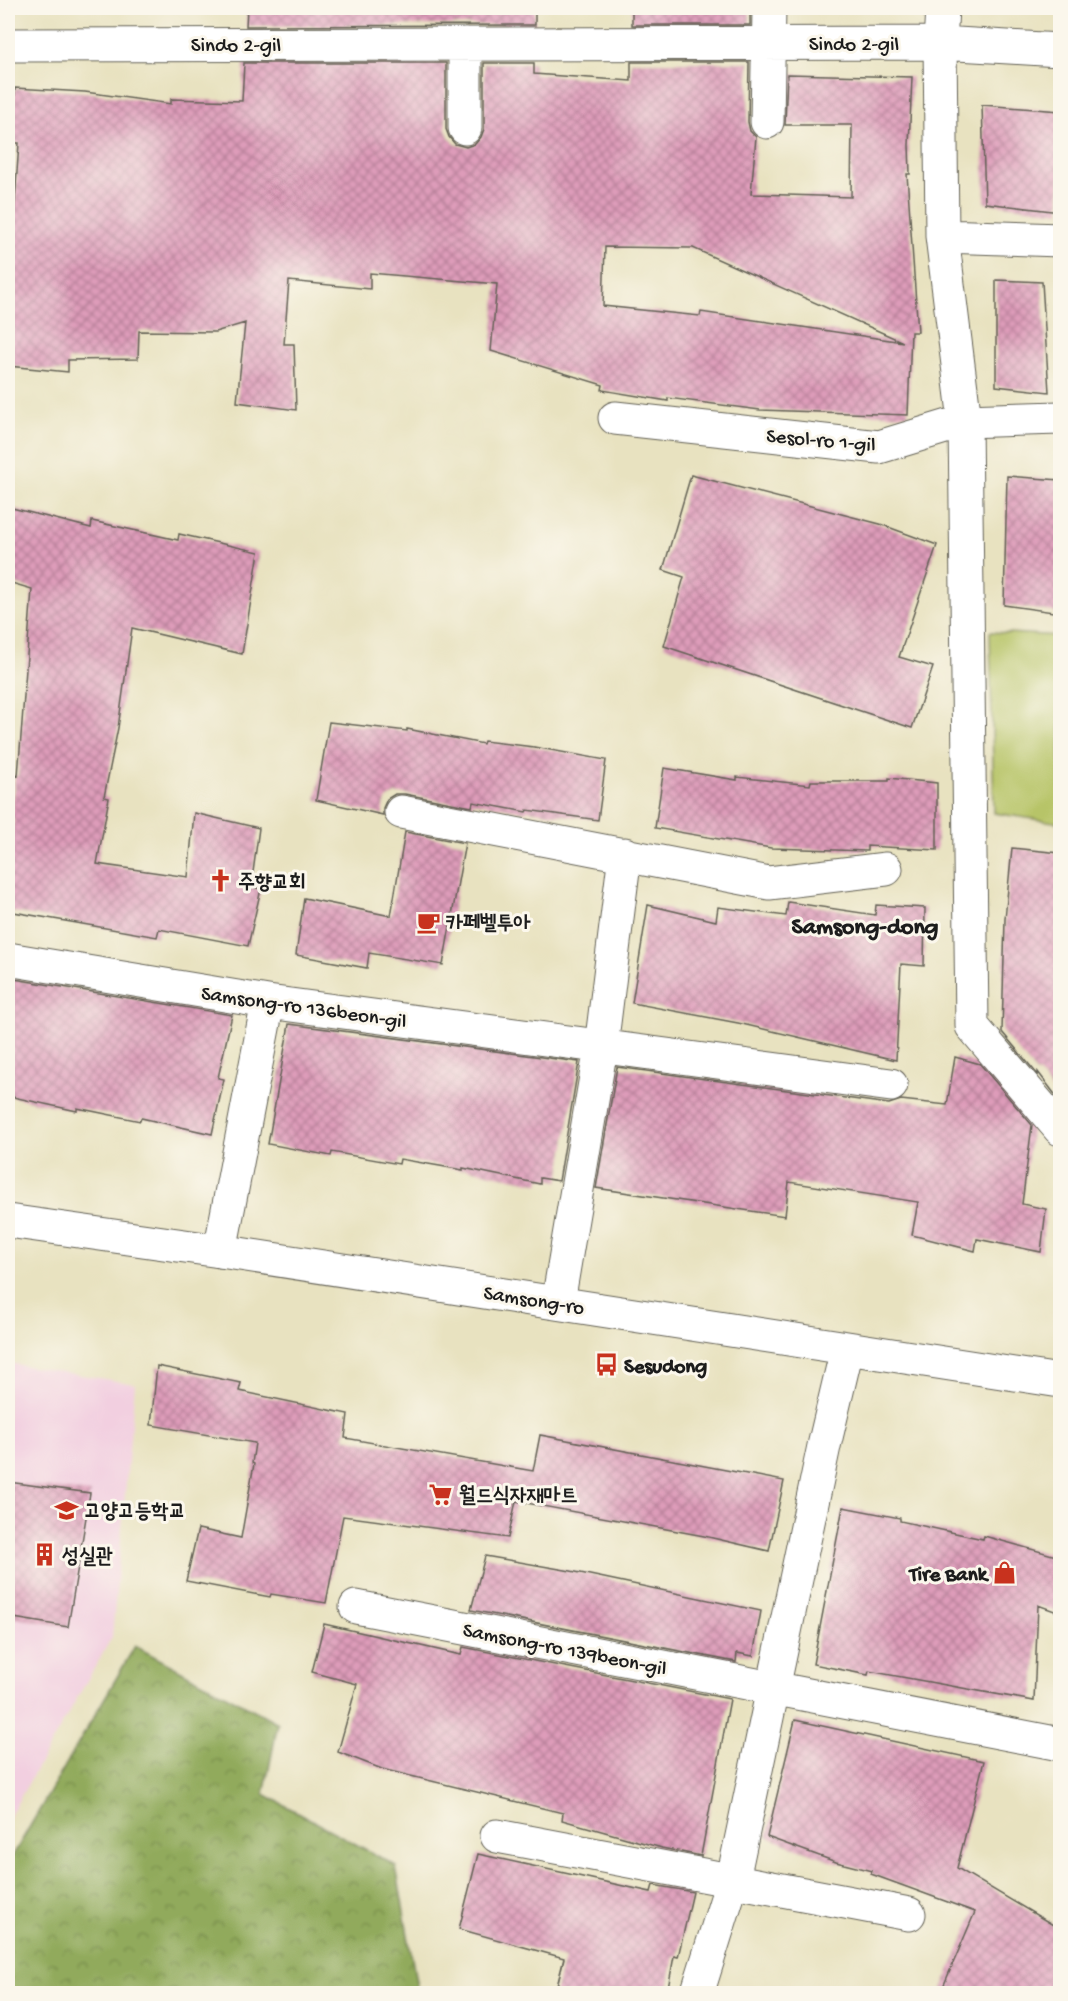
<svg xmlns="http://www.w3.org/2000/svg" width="1068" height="2001" viewBox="0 0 1068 2001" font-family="'Gochi Hand','Poor Story',sans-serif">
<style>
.built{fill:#f2cfe0}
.forest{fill:url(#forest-crowns);stroke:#56633c;stroke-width:1.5}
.park{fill:#b7c467;stroke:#6a7042;stroke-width:1.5}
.building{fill:url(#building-cross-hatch);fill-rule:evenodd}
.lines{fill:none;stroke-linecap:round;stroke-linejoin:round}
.minor-casing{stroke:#636155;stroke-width:35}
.primary-casing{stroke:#636155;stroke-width:35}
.minor{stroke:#fff;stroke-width:33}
.primary{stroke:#fff;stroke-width:33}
.labels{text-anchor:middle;stroke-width:6;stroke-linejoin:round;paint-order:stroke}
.street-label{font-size:21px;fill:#1c1c1c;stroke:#fbf7ec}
.poi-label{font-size:21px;font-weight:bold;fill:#1c1c1c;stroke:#fbf7ec;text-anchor:start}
.quarter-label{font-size:24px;font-weight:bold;fill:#1c1c1c;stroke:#fbf7ec}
</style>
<defs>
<pattern id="forest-crowns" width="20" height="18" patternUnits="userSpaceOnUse" patternTransform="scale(1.5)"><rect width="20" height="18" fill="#91aa5c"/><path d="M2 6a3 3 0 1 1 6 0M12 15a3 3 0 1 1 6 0" fill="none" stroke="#768a4b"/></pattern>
<pattern id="building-cross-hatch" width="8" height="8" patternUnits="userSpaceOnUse" patternTransform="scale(1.5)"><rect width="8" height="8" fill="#de9cba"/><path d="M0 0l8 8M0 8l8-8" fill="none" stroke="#b37e96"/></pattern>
</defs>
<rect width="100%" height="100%" fill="#fbf7ec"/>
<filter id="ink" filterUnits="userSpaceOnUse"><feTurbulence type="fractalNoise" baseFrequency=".0167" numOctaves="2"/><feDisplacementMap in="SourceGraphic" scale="12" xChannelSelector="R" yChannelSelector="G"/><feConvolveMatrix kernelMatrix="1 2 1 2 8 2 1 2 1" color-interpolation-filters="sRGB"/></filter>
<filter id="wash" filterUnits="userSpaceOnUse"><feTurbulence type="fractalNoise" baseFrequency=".008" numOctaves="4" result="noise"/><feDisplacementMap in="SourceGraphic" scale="24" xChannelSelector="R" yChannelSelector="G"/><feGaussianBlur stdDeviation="1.35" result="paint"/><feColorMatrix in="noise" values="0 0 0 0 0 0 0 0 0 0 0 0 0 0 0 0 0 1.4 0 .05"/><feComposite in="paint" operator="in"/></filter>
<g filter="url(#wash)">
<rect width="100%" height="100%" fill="#e8e2c0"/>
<!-- built -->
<path class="built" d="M8 1363 135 1384 112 1637 8 1819Z"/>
<!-- forest -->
<path class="forest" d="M135 1646 278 1723 264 1794 396 1866 418 1993H8V1864Z"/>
<!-- park -->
<path class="park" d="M990 632 1060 636V823L994 813Z"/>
<g id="blocks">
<!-- building -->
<path class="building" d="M247 8H535V25L246 26Z
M632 8H750V25H632Z
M631 62H749L748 122 750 131 756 137 751 194 851 197 852 125H785L787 74 912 77 909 145 910 174H907L918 332H911L908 415 760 410 668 398V401L602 390 603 385 491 351 497 284 370 273V289L289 281 284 344H294L296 410 237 402 245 323 215 332 139 331 138 359 68 360V372L8 366 12 287H9L19 143H12L15 88 85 92 171 104V99L242 101 244 63H446V129L449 137 455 144 466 147 475 144 481 137 484 129V63H534V74L631 81ZM605 247 693 248 903 342 701 312 700 316 603 306Z
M982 105 1060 111V212L985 203Z
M996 280 1042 282 1049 392 996 386Z
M691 475 880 524 937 545 899 657 933 667 912 728 664 646 684 577 663 570Z
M1007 476 1060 480V613L1004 605Z
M8 507 91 528 92 521 178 540 179 534 259 552 242 654 132 628 118 728 104 797 109 798 97 864 188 877 194 813 259 828 251 887 261 889 248 946 159 929 157 937 8 911V857L14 818 11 817 15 775 18 776 32 589 8 582Z
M329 722 407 731V729L483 744 484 741 534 747 606 760 598 820 527 810 526 812 473 802 472 807 405 794H395L387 799 383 808V815L316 800Z
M664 768 737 780V777L810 785 811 781H889V778L937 783V850L867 846V851L771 848 655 828Z
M405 832 465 843 443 965 369 953 367 968 296 955 304 898 391 916Z
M1012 848 1060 853V1101L1038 1072V1075L1002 1032 1005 919Z
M788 902 875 915 876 905 925 908 924 966 901 964 896 1060 738 1023 632 1003 648 905 716 921 718 907 786 916Z
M8 978 232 1015 218 1078 224 1079 212 1134 141 1118 140 1121 77 1108V1111L8 1096Z
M289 1024 579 1062 559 1181 540 1178V1184L463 1168V1170L400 1159 399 1164 332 1152 331 1156 268 1144Z
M955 1057 980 1064 1032 1125 1022 1204 1046 1209 1041 1252 977 1239 975 1251 912 1235 918 1202 789 1182 785 1216 596 1188 617 1067 889 1104 901 1100 947 1105Z
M157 1366 241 1383 239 1391 348 1414 345 1438 533 1471 540 1435 784 1481 769 1551 704 1536 516 1501 508 1538 343 1516 326 1603 271 1594 270 1597 186 1581 198 1529 241 1538 254 1464 252 1463 255 1443 151 1425Z
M8 1482 90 1493 68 1627 8 1617Z
M843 1507 900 1518V1521L983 1539 984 1536 1060 1557V1613L1038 1605 1034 1701 869 1671 868 1675 813 1664Z
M485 1556 571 1571 761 1611 753 1656 737 1653 736 1662 471 1610Z
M324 1624 461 1655 463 1647 730 1699 701 1856 662 1848 562 1820 563 1813 382 1769 338 1752 357 1684 312 1672Z
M795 1720 984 1761 957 1868 1060 1929V1994H940L975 1912 871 1874 872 1871 836 1862 767 1837Z
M478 1854 651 1892 653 1885 693 1892 678 1957 674 1956 667 1994H555L564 1958 459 1929Z"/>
</g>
</g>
<g filter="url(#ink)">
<use href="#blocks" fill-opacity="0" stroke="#636155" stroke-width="1.5"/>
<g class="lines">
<defs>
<path id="minor" d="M942 8 940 43 942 236 965 421 972 1026 1060 1129
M465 44V128
M8 45 940 43 1060 50
M767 122 769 8
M942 236 1060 240
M615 418 879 447 965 421 1060 418
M401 812 769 883 886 869
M8 959 268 1002 891 1085
M220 1251 268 1002
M558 1302 601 1047 625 854
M356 1607 1060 1744
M497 1836 909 1914
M697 1994 733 1879 824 1446 847 1349"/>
<path id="primary" d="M8 1221 220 1251 1060 1381"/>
</defs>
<!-- minor casing -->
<use href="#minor" class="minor-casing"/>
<!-- primary casing -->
<use href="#primary" class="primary-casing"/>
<!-- minor -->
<use href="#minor" class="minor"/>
<!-- primary -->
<use href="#primary" class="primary"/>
</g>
</g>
<!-- icons -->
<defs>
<symbol id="church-bare" viewBox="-9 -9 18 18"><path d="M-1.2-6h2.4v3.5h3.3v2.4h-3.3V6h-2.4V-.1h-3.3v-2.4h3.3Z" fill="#c8321e" stroke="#fbf7ec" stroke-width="2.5" paint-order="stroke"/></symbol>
<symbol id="cafe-bare" viewBox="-9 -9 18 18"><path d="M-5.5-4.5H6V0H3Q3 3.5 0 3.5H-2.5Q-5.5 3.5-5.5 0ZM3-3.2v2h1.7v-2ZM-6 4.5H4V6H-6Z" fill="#c8321e" stroke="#fbf7ec" stroke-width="2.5" paint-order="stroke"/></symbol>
<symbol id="bus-bare" viewBox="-9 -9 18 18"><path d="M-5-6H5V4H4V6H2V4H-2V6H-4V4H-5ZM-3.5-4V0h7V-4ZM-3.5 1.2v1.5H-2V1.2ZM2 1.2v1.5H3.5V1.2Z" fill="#c8321e" stroke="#fbf7ec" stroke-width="2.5" paint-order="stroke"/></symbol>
<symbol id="supermarket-bare" viewBox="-9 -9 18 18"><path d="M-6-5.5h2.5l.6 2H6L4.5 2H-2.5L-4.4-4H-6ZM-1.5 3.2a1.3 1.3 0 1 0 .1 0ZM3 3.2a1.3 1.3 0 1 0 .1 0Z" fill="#c8321e" stroke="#fbf7ec" stroke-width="2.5" paint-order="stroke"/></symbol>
<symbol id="school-bare" viewBox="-9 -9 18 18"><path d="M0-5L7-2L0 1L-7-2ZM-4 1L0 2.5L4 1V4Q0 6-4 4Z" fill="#c8321e" stroke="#fbf7ec" stroke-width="2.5" paint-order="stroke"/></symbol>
<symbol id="building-bare" viewBox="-9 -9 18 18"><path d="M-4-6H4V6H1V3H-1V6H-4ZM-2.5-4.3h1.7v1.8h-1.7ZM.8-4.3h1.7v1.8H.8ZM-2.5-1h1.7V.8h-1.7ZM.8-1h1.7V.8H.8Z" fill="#c8321e" stroke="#fbf7ec" stroke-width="2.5" paint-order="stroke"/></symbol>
<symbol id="shop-bare" viewBox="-9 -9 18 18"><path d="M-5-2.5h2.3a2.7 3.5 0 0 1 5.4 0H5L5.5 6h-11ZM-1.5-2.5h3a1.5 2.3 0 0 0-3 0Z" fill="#c8321e" stroke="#fbf7ec" stroke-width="2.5" paint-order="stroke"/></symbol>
</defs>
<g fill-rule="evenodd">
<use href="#church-bare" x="204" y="864" width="33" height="33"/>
<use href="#cafe-bare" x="412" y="906" width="33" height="33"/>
<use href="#bus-bare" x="590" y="1348" width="33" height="33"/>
<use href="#supermarket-bare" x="424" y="1478" width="33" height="33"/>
<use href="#school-bare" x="50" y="1494" width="33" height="33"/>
<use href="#building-bare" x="28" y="1538" width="33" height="33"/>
<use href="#shop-bare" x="988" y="1556" width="33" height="33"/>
</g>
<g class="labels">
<!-- street labels -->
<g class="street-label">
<text x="854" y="50">Sindo 2-gil</text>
<text x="236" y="51">Sindo 2-gil</text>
<text transform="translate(821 439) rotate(5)" y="7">Sesol-ro 1-gil</text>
<text transform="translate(304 1006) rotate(8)" y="7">Samsong-ro 136beon-gil</text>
<text transform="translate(534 1299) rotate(9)" y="7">Samsong-ro</text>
<text transform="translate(565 1648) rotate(11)" y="7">Samsong-ro 139beon-gil</text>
</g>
<!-- poi labels -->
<g class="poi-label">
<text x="238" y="888">주향교회</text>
<text x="446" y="929">카페벨투아</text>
<text x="624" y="1372">Sesudong</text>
<text x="459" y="1501">월드식자재마트</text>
<text x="84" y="1517">고양고등학교</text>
<text x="62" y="1562">성실관</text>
<text x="987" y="1580" text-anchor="end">Tire Bank</text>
</g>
<!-- quarter labels -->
<g class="quarter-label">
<text x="865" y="933">Samsong-dong</text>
</g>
</g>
<!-- margin -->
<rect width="1068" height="2001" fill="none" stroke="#fbf7ec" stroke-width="30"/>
</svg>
